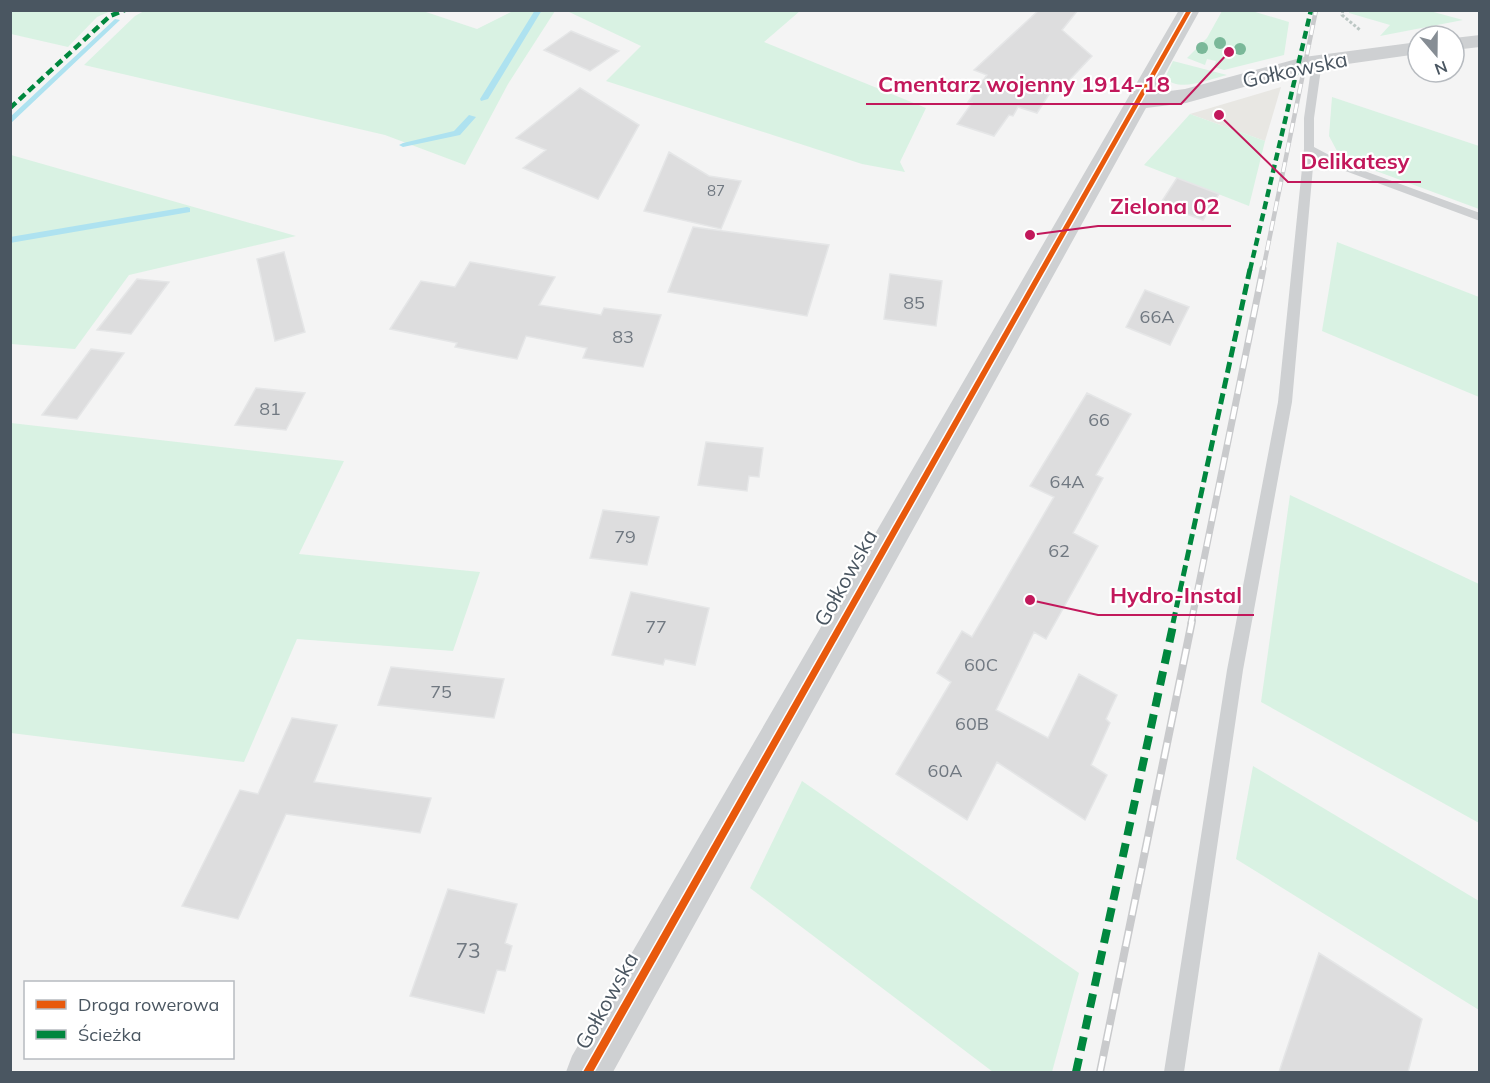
<svg xmlns="http://www.w3.org/2000/svg" width="1490" height="1083" viewBox="0 0 1490 1083" font-family="Mulish,sans-serif">
<style>
.commercial{fill:#e8e7e3}
.green{fill:#d9f2e3}
.lines{fill:none;stroke-linecap:round;stroke-linejoin:round}
.stream{fill:#aee2f0;fill-rule:evenodd}
.building{fill:#ddddde;stroke:#e5e6e7;stroke-width:1.5}
.path{stroke:#bcc7c4;stroke-width:3;stroke-dasharray:3 2;stroke-linecap:butt}
.service{fill:#ced0d2;fill-rule:evenodd}
.tertiary{fill:#ced0d2;fill-rule:evenodd}
.rail-far2-casing{stroke:#c9cacc;stroke-width:4.5}
.rail-far1-casing{stroke:#c9cacc;stroke-width:7}
.rail-casing{stroke:#c9cacc;stroke-width:8}
.rail-far2{stroke:#fff;stroke-width:3;stroke-dasharray:10;stroke-linecap:butt}
.rail-far1{stroke:#fff;stroke-width:4.5;stroke-dasharray:13;stroke-linecap:butt}
.rail{stroke:#fff;stroke-width:5;stroke-dasharray:16;stroke-linecap:butt}
.quiet-far2{stroke:#00873e;stroke-width:4.5;stroke-dasharray:8 4.5;stroke-linecap:butt}
.quiet-far1{stroke:#00873e;stroke-width:5;stroke-dasharray:11 5;stroke-linecap:butt}
.quiet{stroke:#00873e;stroke-width:8;stroke-dasharray:14 8;stroke-linecap:butt}
.cycleway-casing{stroke:#fff;stroke-width:3}
.cycleway{fill:#e8590c;fill-rule:evenodd}
.tree{fill:#7ab899}
.labels{text-anchor:middle;stroke-width:4.5;stroke-linejoin:round;paint-order:stroke}
.far-number-label{font-size:15px;fill:#707881}
.number-label{font-size:18px;fill:#707881}
.street-label{font-size:21px;fill:#4a5661;stroke:#fff}
.near-number-label{font-size:21px;fill:#707881}
.leader{fill:none;stroke:#c2185b;stroke-width:2}
.callout-dot{fill:#c2185b;stroke:#fff;stroke-width:2}
.callout-label{font-size:22px;text-anchor:middle;font-weight:bold;fill:#c2185b;stroke:#fff;stroke-width:4.5;stroke-linejoin:round;paint-order:stroke}
</style>
<rect width="100%" height="100%" fill="#f4f4f4"/>
<!-- commercial -->
<path class="commercial" d="M1281 87 1265 141 1190 114Z"/>
<!-- green -->
<path class="green" d="M11 10H111V11L97 17 68 47 11 34Z
M144 11H423L477 29 513 11H555L508 84 465 165 385 135 84 65 135 16Z
M567 11H800L764 42 926 108 900 162 905 172 862 164 606 81 641 46Z
M1222 11H1252L1289 22 1284 55 1224 70 1214 67 1216 61 1207 59 1205 65 1187 58 1207 38Z
M1349 11H1430L1463 20 1380 36 1390 25 1349 13Z
M1173 61 1227 75C1209 79 1180 93 1165 78Z
M1332 97 1479 146V209L1368 168 1337 151 1329 136Z
M1190 114 1265 141 1249 206 1144 165Z
M11 155 296 236 129 275 75 349 11 344Z
M1337 242 1479 297V397L1322 331Z
M11 423 344 461 299 554 480 572 453 651 297 639 244 762 11 733Z
M1290 495 1479 584V823L1261 702Z
M1253 766 1479 901V1010L1236 859Z
M802 781 1079 973 1052 1072H993L750 888Z"/>
<g class="lines">
<!-- stream -->
<path class="stream" d="M535 10H542L488 99 481 101 480 99Z
M115 19 120 20 10 124V117Z
M469 115 476 117 460 135 403 147 399 145 403 143 454 131Z
M187 207 190 208V212L10 243V237Z"/>
</g>
<!-- building -->
<path class="building" d="M1039 10H1078L1062 30 1092 56 1059 91 1053 88 1037 113 1018 107 1013 116 1009 115 994 136 957 124 972 103 968 102 987 75 974 70Z
M571 31 619 51 590 71 544 50Z
M580 88 639 125 598 199 523 168 546 150 516 138Z
M669 152 709 176 741 181 721 229 644 211Z
M1177 178 1219 194 1203 220 1160 204Z
M693 227 829 245 807 316 668 292Z
M284 252 305 332 275 341 257 259Z
M470 262 555 277 539 305 601 315 604 308 661 315 643 367 583 358 587 348 526 336 517 359 455 347 457 343 390 329 421 281 455 287Z
M890 274 942 281 936 326 884 319Z
M137 279 169 282 131 334 97 330Z
M1145 290 1189 307 1170 345 1126 327Z
M91 349 124 353 77 419 42 415Z
M256 388 305 393 286 430 235 425Z
M1087 393 1131 414 1096 475 1103 478 1073 533 1098 546 1046 639 1034 632 996 710 1048 738 1079 674 1117 695 1106 719 1110 723 1091 765 1107 775 1085 820 997 762 967 820 896 774 951 682 937 673 962 631 972 637 1054 497 1030 486Z
M706 442 763 448 759 477 749 476 747 491 698 485Z
M603 510 659 517 647 565 590 558Z
M631 592 709 608 695 665 665 659 663 665 612 655Z
M391 667 504 679 494 718 378 705Z
M292 718 337 725 314 782 431 798 420 833 286 814 238 919 182 906 240 790 258 794Z
M448 889 517 904 505 943 512 946 505 971 497 970 484 1013 410 996Z
M1319 953 1422 1019 1408 1072H1279Z"/>
<g class="lines">
<!-- path -->
<path class="path" d="M1343 10 1342 15 1360 30"/>
<!-- service -->
<path class="service" d="M1317 59 1322 62 1314 118V147L1348 165 1480 213V221L1340 169 1314 156 1292 402 1243 670 1184 1072H1164L1227 670 1278 402 1304 149V118L1312 62Z"/>
<!-- tertiary -->
<path class="tertiary" d="M1179 10H1200L1154 93 1185 89 1304 57 1418 42V54L1305 70 1186 103 1146 108 613 1072H566L572 1056Z
M1480 35V47L1454 50V38Z"/>
<defs>
<path id="rail-far2" d="M1263 270 1316 10"/>
<path id="rail-far1" d="M1191 623 1263 269"/>
<path id="rail" d="M1100 1072 1192 621"/>
</defs>
<!-- rail-far2 casing -->
<use href="#rail-far2" class="rail-far2-casing"/>
<!-- rail-far1 casing -->
<use href="#rail-far1" class="rail-far1-casing"/>
<!-- rail casing -->
<use href="#rail" class="rail-casing"/>
<!-- rail-far2 -->
<use href="#rail-far2" class="rail-far2"/>
<!-- rail-far1 -->
<use href="#rail-far1" class="rail-far1"/>
<!-- rail -->
<use href="#rail" class="rail"/>
<!-- quiet-far2 -->
<path class="quiet-far2" d="M10 108 110 16 125 10
M1250 270 1311 10"/>
<!-- quiet-far1 -->
<path class="quiet-far1" d="M1173 623 1250 269"/>
<!-- quiet -->
<path class="quiet" d="M1076 1072 1174 621"/>
<defs>
<path id="cycleway" d="M1187 10H1192L593 1072H583Z"/>
</defs>
<!-- cycleway casing -->
<use href="#cycleway" class="cycleway-casing"/>
<!-- cycleway -->
<use href="#cycleway" class="cycleway"/>
</g>
<!-- trees -->
<g class="tree">
<circle cx="1220" cy="43" r="6"/>
<circle cx="1202" cy="48" r="6"/>
<circle cx="1240" cy="49" r="6"/>
</g>
<g class="labels">
<!-- far-number labels -->
<g class="far-number-label">
<text x="716" y="196">87</text>
</g>
<!-- number labels -->
<g class="number-label">
<text x="914" y="309">85</text>
<text x="1157" y="323">66A</text>
<text x="623" y="343">83</text>
<text x="270" y="415">81</text>
<text x="1099" y="426">66</text>
<text x="1067" y="488">64A</text>
<text x="625" y="543">79</text>
<text x="1059" y="557">62</text>
<text x="656" y="633">77</text>
<text x="981" y="671">60C</text>
<text x="441" y="698">75</text>
<text x="972" y="730">60B</text>
<text x="945" y="777">60A</text>
</g>
<!-- street labels -->
<g class="street-label">
<text transform="translate(1295 70) rotate(-12)" y="7">Gołkowska</text>
<text transform="translate(846 578) rotate(-61)" y="7">Gołkowska</text>
<text transform="translate(607 1001) rotate(-61)" y="7">Gołkowska</text>
</g>
<!-- near-number labels -->
<g class="near-number-label">
<text x="468" y="958">73</text>
</g>
</g>
<!-- callouts -->
<path class="leader" d="M1229 52L1181 104H866M1219 115L1288 182H1421M1030 235L1098 226H1231M1030 600L1098 615H1254"/>
<g class="callout-dot">
<circle cx="1229" cy="52" r="6"/>
<circle cx="1219" cy="115" r="6"/>
<circle cx="1030" cy="235" r="6"/>
<circle cx="1030" cy="600" r="6"/>
</g>
<g class="callout-label">
<text x="1024" y="92">Cmentarz wojenny 1914-18</text>
<text x="1355" y="169">Delikatesy</text>
<text x="1165" y="214">Zielona 02</text>
<text x="1176" y="603">Hydro-Instal</text>
</g>
<!-- border -->
<rect width="1490" height="1083" fill="none" stroke="#4a5661" stroke-width="24"/>
<!-- legend -->
<rect x="24" y="981" width="210" height="78" fill="#ffffff" stroke="#b7bbc0" stroke-width="1.5"/>
<rect x="36" y="1000" width="30" height="9" fill="#e8590c" stroke="#b7bbc0" stroke-width="1.5"/>
<text x="78" y="1011" font-size="18" fill="#4a5661">Droga rowerowa</text>
<rect x="36" y="1030" width="30" height="9" fill="#00873e" stroke="#b7bbc0" stroke-width="1.5"/>
<text x="78" y="1041" font-size="18" fill="#4a5661">Ścieżka</text>
<!-- north arrow -->
<g transform="translate(1436 54) rotate(160)"><circle r="28" fill="#ffffff" stroke="#b7bbc0" stroke-width="1.5"/>
<path d="M0-4.5L10 22L0 15L-10 22Z" fill="#868d94"/>
<text y="-9" font-size="16" font-weight="bold" text-anchor="middle" fill="#4a5661">N</text>
</g>
</svg>
